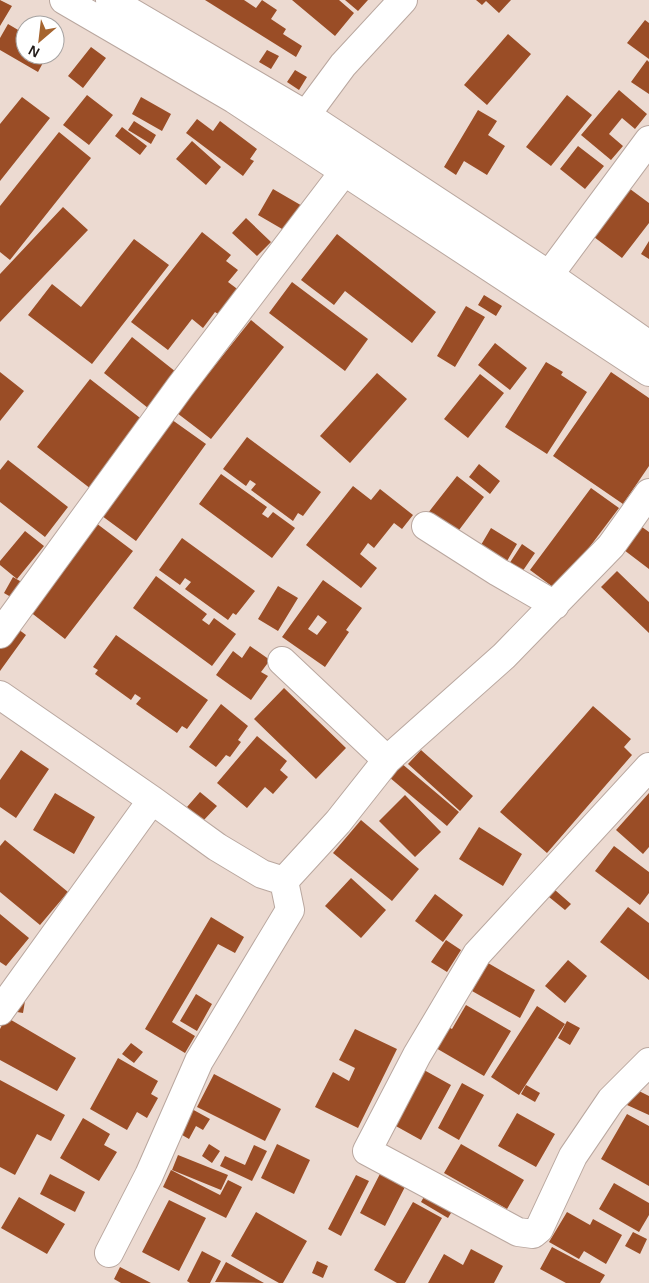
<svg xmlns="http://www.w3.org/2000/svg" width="649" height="1283" viewBox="0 0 649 1283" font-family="Helvetica,sans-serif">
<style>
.building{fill:#9a4d26;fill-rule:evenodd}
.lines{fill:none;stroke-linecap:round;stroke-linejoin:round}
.minor-casing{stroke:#b9a79f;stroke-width:30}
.minor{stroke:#fff;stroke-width:28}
</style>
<rect width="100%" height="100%" fill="#ecdad1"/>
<!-- building -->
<path class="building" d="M0 0 12 6 0 26Z
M205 0H244L256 8 262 0 277 10 271 19 286 29 283 34 302 46 296 57Z
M292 0H339L354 13 335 36Z
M345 0H368L358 11Z
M476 0H511L499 13 486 1 482 5Z
M645 20 649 23V59L627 43Z
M8 24 25 34V55H38L45 59 38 72 0 50V38Z
M508 34 531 54 487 105 464 85Z
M91 47 106 58 83 88 68 76Z
M267 50 279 56 271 69 259 62Z
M647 60 649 62V94L631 82Z
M295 70 307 77 299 90 287 82Z
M619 90 647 114 635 129 622 118 609 134 623 146 611 160 581 135Z
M87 95 113 115 89 145 63 125Z
M567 95 592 115 551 166 526 147Z
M22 97 50 118 0 181V124Z
M141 97 171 114 162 131 132 114Z
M478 110 497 121 488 135 505 146 487 175 464 161 456 175 444 167Z
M197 119 213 131 220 121 257 149 250 159 254 161 243 176 186 133Z
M134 121 156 135 151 144 128 130Z
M122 127 147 146 140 155 115 136Z
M59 132 91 158 10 260 0 252V206Z
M192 141 221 167 206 185 176 159Z
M578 146 604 166 585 189 560 169Z
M626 186 649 203V223L622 258 590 234Z
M273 189 304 207 289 233 258 215Z
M63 207 88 230 0 322V274Z
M246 218 271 242 257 256 232 233Z
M202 232 231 255 226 261 238 270 228 282 240 291 224 318 215 312 203 328 192 319 168 350 131 322Z
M337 234 436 312 412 343 345 291 334 305 301 280Z
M134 239 169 265 92 364 28 315 52 284 81 307Z
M649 241V259L641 254Z
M292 282 368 339 345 371 269 313Z
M484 295 502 306 496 316 478 305Z
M466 306 485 317 455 367 437 356Z
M251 320 284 347 211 439 177 413Z
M132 337 176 372 148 408 104 373Z
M495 343 527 368 510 390 478 365Z
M546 362 563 372 561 375 587 392 547 454 505 427Z
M0 372 24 391 0 421Z
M611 372 649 398V466L623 504 553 456Z
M377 373 407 399 350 463 320 436Z
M480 374 504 393 468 438 444 419Z
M90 379 144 421 91 489 37 447Z
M168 417 206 444 136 541 98 513Z
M247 437 321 492 303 516 298 513 293 521 251 490 256 484 250 480 246 486 223 469Z
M8 460 68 507 45 537 0 502V470Z
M479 464 500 481 490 494 469 477Z
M221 474 267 507 262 514 268 518 273 512 295 528 272 558 199 504Z
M457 476 484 497 456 534 428 513Z
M353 486 371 500 380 489 413 515 402 529 394 523 374 548 368 543 360 554 377 568 361 588 306 545Z
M591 488 619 508 557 590 530 570Z
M96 523 133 551 65 639 29 611Z
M642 527 649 532V569L624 550Z
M491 528 517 544 507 561 481 545Z
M25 531 44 546 17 579 0 565V561Z
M182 538 255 591 236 615 233 613 228 620 185 589 191 582 185 578 180 585 159 570Z
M522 544 535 553 522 572 509 564Z
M617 571 649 602V633L601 587Z
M156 576 207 614 202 620 209 625 214 618 236 634 212 666 133 608Z
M13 577 25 584 16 600 4 593Z
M323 580 362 608 346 630 349 632 325 667 282 637ZM318 615 327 622 317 635 308 629Z
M278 586 298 598 278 631 258 619Z
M14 626 26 635 0 671V646Z
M116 635 208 700 187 729 182 726 177 733 136 704 141 698 135 694 131 700 95 674 98 670 93 667Z
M250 646 270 660 261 672 268 676 251 700 216 675 233 651 242 658Z
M284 688 346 748 316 779 254 719Z
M221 704 248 726 238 740 241 742 230 757 226 755 216 767 189 747Z
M593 706 631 739 624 747 632 755 547 853 500 812Z
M257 736 287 761 280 770 288 777 273 794 265 787 247 808 217 783Z
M21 750 49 769 16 818 0 807V780Z
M421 750 473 796 460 811 408 764Z
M401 763 459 812 447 826 389 777Z
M200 792 217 806 203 821 187 807Z
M55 793 95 817 74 854 33 830Z
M649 793V847L643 854 616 830Z
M405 795 441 832 415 857 379 821Z
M361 820 419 869 392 901 333 853Z
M479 827 522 854 503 886 459 859Z
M5 840 68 892 40 925 0 892V846Z
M614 846 649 872V893L640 905 595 871Z
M351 878 386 910 361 938 325 906Z
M555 890 571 904 565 910 549 897Z
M435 894 463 915 443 942 415 921Z
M628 907 649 923V980L600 942Z
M0 914 29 938 6 966 0 962Z
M211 917 244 937 235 953 218 944 172 1022 195 1036 185 1053 145 1029Z
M446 940 461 950 447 972 431 962Z
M568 960 587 976 565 1003 545 986Z
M488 963 535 990 520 1018 472 991Z
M196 994 212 1004 197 1031 180 1021Z
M14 999 25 1001 23 1013 11 1011Z
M466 1005 511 1031 484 1076 429 1044 441 1023 452 1029Z
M537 1006 565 1024 519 1095 491 1077Z
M6 1017 76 1058 57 1091 0 1060V1029Z
M567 1021 580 1028 570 1045 558 1038Z
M355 1029 397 1049 358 1128 315 1107 333 1072 349 1081 355 1068 339 1060Z
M131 1043 143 1052 134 1063 122 1054Z
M118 1058 158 1081 151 1094 158 1098 147 1118 137 1112 127 1130 90 1109Z
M424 1070 451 1085 421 1140 394 1125Z
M214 1074 281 1109 265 1141 197 1107Z
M0 1080 65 1115 51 1141 37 1134 15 1175 0 1167Z
M462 1083 484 1095 459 1140 438 1128Z
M526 1085 540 1093 535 1102 521 1094Z
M635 1089 649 1096V1115L627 1105Z
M190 1108 210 1119 203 1130 196 1126 189 1139 177 1132Z
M517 1113 555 1134 536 1167 498 1146Z
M627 1114 649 1126V1186L601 1159Z
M83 1118 110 1134 104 1145 117 1152 99 1181 60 1158Z
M209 1144 220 1151 212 1163 202 1156Z
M277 1144 310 1160 294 1194 261 1178Z
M461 1144 524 1180 507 1209 444 1173Z
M254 1145 267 1151 252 1181 220 1166 225 1156 245 1165Z
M178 1155 228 1175 221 1190 172 1170Z
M384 1166 409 1179 385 1226 360 1213Z
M171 1170 220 1195 228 1180 242 1187 226 1218 163 1187Z
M50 1174 85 1192 75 1212 40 1194Z
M356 1175 369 1181 341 1236 328 1229Z
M614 1183 649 1203V1215L639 1232 599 1209Z
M426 1193 454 1208 448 1218 421 1202Z
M19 1197 65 1224 47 1254 1 1228Z
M169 1200 206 1218 179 1271 142 1252Z
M413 1202 442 1218 405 1283H397L374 1270Z
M256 1212 307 1241 283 1283H279L231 1256Z
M567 1212 590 1225 593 1219 622 1235 606 1264 584 1251 579 1259 549 1242Z
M633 1232 647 1239 640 1254 625 1246Z
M552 1247 605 1275 600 1283H566L540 1269Z
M471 1249 503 1266 494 1283H428L444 1254 463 1265Z
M202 1251 221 1261 210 1283H190L187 1281Z
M317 1261 328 1266 323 1278 312 1273Z
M226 1262 264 1283 215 1282Z
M120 1267 151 1283H121L114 1279Z"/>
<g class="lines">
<defs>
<path id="minor" d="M64 0 234 99 649 372
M110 0 306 115 549 275 649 345
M306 115 343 65 403 0
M549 275 649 140
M426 526 498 572 555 605
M0 634 180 387 356 156
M282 661 387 760
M0 695 152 800 217 847 262 874 284 881
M649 767 477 954 417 1055 367 1151 518 1232 533 1234 539 1229 573 1156 611 1100 649 1062
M284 881 338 822 387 760 504 656 611 546 649 493
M0 1011 152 800
M109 1253 149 1175 199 1061 290 910 284 881"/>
</defs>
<!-- minor casing -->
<use href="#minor" class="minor-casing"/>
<!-- minor -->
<use href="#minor" class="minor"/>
</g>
<!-- north arrow -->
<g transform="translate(40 40) rotate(208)"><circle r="24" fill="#ffffff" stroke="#a6a3a2"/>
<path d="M0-4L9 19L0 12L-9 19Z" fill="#a5642f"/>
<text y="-8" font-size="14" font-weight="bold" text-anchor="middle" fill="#211a17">N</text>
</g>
</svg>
